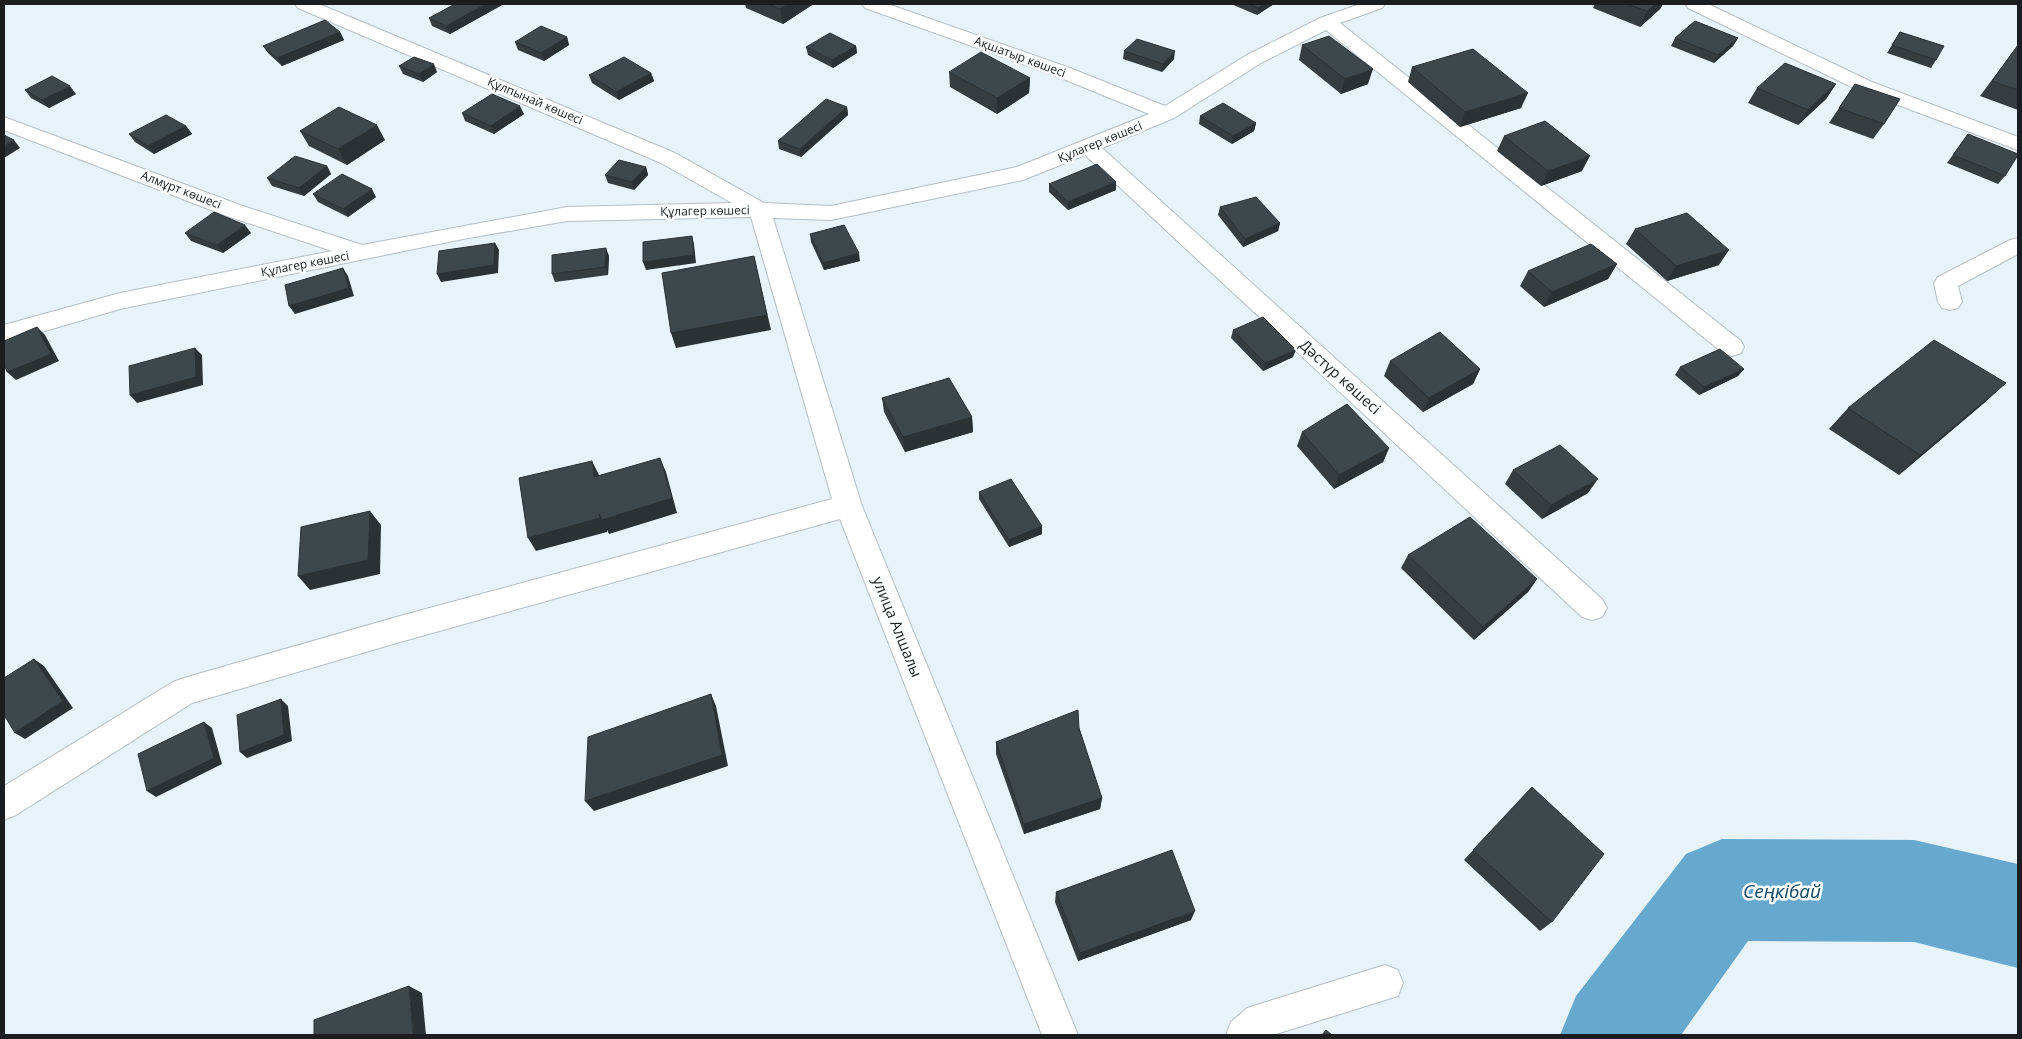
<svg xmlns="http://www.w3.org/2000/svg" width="2022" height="1039" viewBox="0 0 2022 1039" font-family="'Open Sans',sans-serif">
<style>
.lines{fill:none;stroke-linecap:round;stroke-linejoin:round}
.river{fill:#67a8ce;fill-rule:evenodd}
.minor-casing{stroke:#b4bec5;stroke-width:2}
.minor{fill:#fff;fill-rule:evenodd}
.wall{fill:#353d41}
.shaded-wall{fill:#2b3235}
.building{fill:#3e474c;stroke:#2b3235}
.labels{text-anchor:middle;stroke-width:5;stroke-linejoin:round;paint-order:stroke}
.far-street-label{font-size:12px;fill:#1a1e20;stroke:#fcfeff}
.street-label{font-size:15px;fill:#1a1e20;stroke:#fcfeff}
.near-water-label{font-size:19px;font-style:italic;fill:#144963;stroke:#fcfeff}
</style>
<rect width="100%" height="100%" fill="#e7f2f9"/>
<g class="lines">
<!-- river -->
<path class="river" d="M1722 839 1914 840 2018 864V968L1914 942 1748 941 1681 1035H1560L1576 996 1686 854Z"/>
<defs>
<path id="minor" d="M295 4H319L675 153 764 203 831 206 1017 167 1149 114 1056 76 865 8 862 4H888L1070 68 1165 106 1247 55 1320 18 1360 4H1385L1382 8 1340 23 1741 341 1744 347 1741 353 1732 356 1723 353 1326 30 1261 63 1174 118 1102 148 1602 599 1607 608 1602 617 1592 620 1582 617 1085 155 1023 180 831 220 773 218 862 506 1078 1035H1042L840 519 400 642 192 703 16 815 4 820V786L173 682 184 678 400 616 832 499 751 217 567 221 463 239 120 309 4 343V325L120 293 332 251 224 215 4 130V117L240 205 362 245 567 207 732 203 661 163 298 8Z
M1685 4H1708L1872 82 2018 137V150L1858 90 1688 8Z
M2018 238V254L1958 286 1962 302 1958 308 1950 310 1942 308 1938 302 1934 283 1938 277 2010 240Z
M1385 965 1398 970 1403 983 1398 996 1273 1035H1226L1231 1022 1247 1008Z"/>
</defs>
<!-- minor casing -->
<use href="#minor" class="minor-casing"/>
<!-- minor -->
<use href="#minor" class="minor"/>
</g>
<!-- wall -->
<path class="wall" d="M745 4H812V5L783 24 746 8Z
M1231 4H1274L1257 15Z
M1595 4H1663L1660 9 1640 27 1593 8Z
M502 5 450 34 432 26 429 18Z
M340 32 344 40 282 66 268 53 263 46Z
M1900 32 1936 60 1931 68 1887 53Z
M567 37 569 45 544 61 518 50 515 42Z
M1675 38H1738L1733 46 1714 63 1671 46Z
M1302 45 1368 84 1341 94 1299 60Z
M2018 45V110L1980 96Z
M856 46 857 53 833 68 808 55 806 47Z
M1124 51 1174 59 1162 72 1123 59Z
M399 66 437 72 423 82 403 74Z
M1412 67 1521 108 1460 127 1408 82Z
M949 72 1030 78 1029 93 997 114 950 87Z
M651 73 654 81 619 100 592 83 589 75Z
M1836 84 1826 99 1798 125 1748 103 1757 88Z
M1855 84 1884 124 1873 139 1829 123Z
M25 90 76 94 49 108 31 98Z
M847 107 848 115 801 157 779 149 778 141Z
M462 113 524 114 494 134 465 121Z
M1200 116 1256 123 1254 131 1232 144 1199 124Z
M186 126 192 134 154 154 135 142 129 134Z
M300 131 385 140 347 165 309 146Z
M1968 134 2005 176 1998 184 1947 163Z
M1504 136 1582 171 1541 186 1497 151Z
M327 166 331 174 304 196 272 186 267 178Z
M646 167 648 175 634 190 608 183 605 175Z
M1116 182V190L1068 210 1049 192V184Z
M313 194 376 197 348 217 318 202Z
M1220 207 1280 223 1278 231 1243 247 1218 215Z
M1635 229 1719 265 1667 281 1626 244Z
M185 233H251L223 253 191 241Z
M810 234 860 261 824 270 811 242Z
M609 256 608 275 555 282 552 274Z
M1617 264 1608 279 1544 307 1520 286 1528 271Z
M1233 330 1293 357 1263 371 1231 338Z
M1390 361 1480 369 1473 384 1423 412 1384 376Z
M1680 367 1744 369 1738 376 1699 395 1675 375Z
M2006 383 1984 403 1899 475 1829 429 1848 408Z
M882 398 972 417 973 432 905 452 884 412Z
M1302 432 1389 448 1383 462 1334 489 1297 446Z
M1513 470 1588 493 1542 519 1505 484Z
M979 492 1042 534 1009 547 979 499Z
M1408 555 1537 579 1528 592 1474 640 1401 568Z
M1079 728 1102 798 1100 809 1024 834 996 754V742Z
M1532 787 1552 922 1540 931 1464 860Z
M1056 892 1191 920 1078 961 1055 902Z"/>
<!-- shaded-wall -->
<path class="shaded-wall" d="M486 4H501L502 5 450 34 446 26Z
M788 4H812V5L783 24 780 9Z
M1264 4H1274L1257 15 1258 8Z
M1656 4H1663L1660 9 1640 27 1647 11Z
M340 32 344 40 282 66 277 58Z
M567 37 569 45 544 61 541 53Z
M1738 38 1733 46 1714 63 1718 55Z
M856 46 857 53 833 68 832 60Z
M1175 51 1174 59 1162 72 1163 64Z
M434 64 437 72 423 82 419 74Z
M1373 69 1368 84 1341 94 1345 79Z
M651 73 654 81 619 100 616 92Z
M1030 78 1029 93 997 114V98Z
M1836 84 1826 99 1798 125 1808 110Z
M70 86 76 94 49 108 42 100Z
M1528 93 1521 108 1460 127 1465 112Z
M520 106 524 114 494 134 491 126Z
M847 107 848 115 801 157 800 149Z
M1256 123 1254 131 1232 144 1233 136Z
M377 125 385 140 347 165 338 149Z
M186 126 192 134 154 154 148 146Z
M14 140 20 148 4 158V146Z
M1590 156 1582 171 1541 186 1548 171Z
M327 166 331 174 304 196 299 188Z
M646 167 648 175 634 190 632 182Z
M1116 182V190L1068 210V202Z
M372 189 376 197 348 217 343 209Z
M1280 223 1278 231 1243 247 1245 239Z
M245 225 251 233 223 253 217 245Z
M692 236 694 244 696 263 646 270 643 262Z
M495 243 499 250 498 273 441 282 437 274Z
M606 248 609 256 608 275 605 267Z
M1729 250 1719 265 1667 281 1676 266Z
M859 253 860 261 824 270 823 263Z
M754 256 771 330 676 348 671 333Z
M1617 264 1608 279 1544 307 1552 292Z
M343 268 348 276 354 296 295 314 289 306Z
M37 327 45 335 59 361 16 380 7 372Z
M195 348 202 355 203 385 137 403 130 395Z
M1296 350 1293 357 1263 371 1265 363Z
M1480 369 1473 384 1423 412 1429 398Z
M1744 369 1738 376 1699 395 1704 387Z
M2006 383 1984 403 1899 475 1920 455Z
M972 417 973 432 905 452 903 437Z
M1389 448 1383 462 1334 489 1339 475Z
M660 458 666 472 677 513 609 534 607 530V532L536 551 528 538Z
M592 461 599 475 601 491 594 477Z
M1598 479 1588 493 1542 519 1551 505Z
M370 511 381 525 380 574 310 590 298 576Z
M1042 526V534L1009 547V540Z
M1537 579 1528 592 1474 640 1483 627Z
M34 659 44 666 73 708 25 739 15 733Z
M711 694 716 706 728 766 594 811 585 801Z
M281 699 288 706 292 741 247 758 240 752Z
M204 722 212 728 222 764 156 797 147 791Z
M1102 798 1100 809 1024 834V824Z
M1195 911 1191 920 1078 961 1080 953Z
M409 986 422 993 426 1035H413Z"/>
<!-- building -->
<path class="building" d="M455 4H486L446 26 429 18Z
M769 4H788L780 9Z
M1250 4H1264L1258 8Z
M1627 4H1656L1647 11Z
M325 20 340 32 277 58 263 46Z
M1695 21 1738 38 1718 55 1675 38Z
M541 26 567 37 541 53 515 42Z
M1900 32 1944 46 1936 60 1892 45Z
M830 33 856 46 832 60 806 47Z
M1329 36 1373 69 1345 79 1302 45Z
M1137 39 1175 51 1163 64 1124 51Z
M2018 45V90L1992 81Z
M1473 49 1528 93 1465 112 1412 67Z
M981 52 1030 78 997 98 949 72Z
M414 57 434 64 419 74 399 66Z
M624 57 651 73 616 92 589 75Z
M1785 63 1836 84 1808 110 1757 88Z
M52 76 70 86 42 100 25 90Z
M1855 84 1900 99 1884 124 1839 108Z
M492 94 520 106 491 126 462 113Z
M826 99 847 107 800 149 778 141Z
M1223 103 1256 123 1233 136 1200 116Z
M339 107 377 125 338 149 300 131Z
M166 115 186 126 148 146 129 134Z
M1545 121 1590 156 1548 171 1504 136Z
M1968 134 2018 154V155L2005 176 1953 155Z
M4 135 14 140 4 146Z
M295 156 327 166 299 188 267 178Z
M619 160 646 167 632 182 605 175Z
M1097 164 1116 182 1068 202 1049 184Z
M342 174 372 189 343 209 313 194Z
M1256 197 1280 223 1245 239 1220 207Z
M214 212 245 225 217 245 185 233Z
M1687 213 1729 250 1676 266 1635 229Z
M844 225 859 253 823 263 810 234Z
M692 236 694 255 643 262V242Z
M495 243 494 265 437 274 439 251Z
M1591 244 1617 264 1552 292 1528 271Z
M606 248 605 267 552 274V255Z
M754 256 767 315 671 333 662 273Z
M343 268 349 288 289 306 285 285Z
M1263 317 1296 350 1265 363 1233 330Z
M37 327 51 354 7 372 4 364V341Z
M1440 332 1480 369 1429 398 1390 361Z
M1934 340 2006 383 1920 455 1848 408Z
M195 348 196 377 130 395 129 366Z
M1720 349 1744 369 1704 387 1680 367Z
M949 378 972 417 903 437 882 398Z
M1347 404 1389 448 1339 475 1302 432Z
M1560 445 1598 479 1551 505 1513 470Z
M660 458 672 498 602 520 599 514 600 518 528 538 519 478 592 461 594 477Z
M1011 479 1042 526 1009 540 979 492Z
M370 511 368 560 298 576 301 527Z
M1470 517 1537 579 1483 627 1408 555Z
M34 659 63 701 15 733 4 715V678Z
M711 694 722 755 585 801 588 737Z
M281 699 284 735 240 752 237 715Z
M1078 710 1079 728 1102 798 1024 824 996 742Z
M204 722 214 758 147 791 138 754Z
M1532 787 1604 854 1552 922 1473 850Z
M1172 850 1195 911 1080 953 1056 892Z
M409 986 413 1035H314V1020Z
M1326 1030 1332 1035H1322Z"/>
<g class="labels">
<!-- far-street labels -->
<g class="far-street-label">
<text transform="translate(1020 57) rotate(20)" y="4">Ақшатыр көшесі</text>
<text transform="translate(535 101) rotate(23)" y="4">Құлпынай көшесі</text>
<text transform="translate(1100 142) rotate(-22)" y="4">Құлагер көшесі</text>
<text transform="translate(181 190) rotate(21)" y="4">Алмұрт көшесі</text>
<text transform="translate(705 211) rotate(-1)" y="4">Құлагер көшесі</text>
<text transform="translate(305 264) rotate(-11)" y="4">Құлагер көшесі</text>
</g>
<!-- street labels -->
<g class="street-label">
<text transform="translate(1340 377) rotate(42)" y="5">Дәстүр көшесі</text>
<text transform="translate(897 627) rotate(68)" y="5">улица Алшалы</text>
</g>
<!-- near-water labels -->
<g class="near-water-label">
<text x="1782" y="898">Сеңкібай</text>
</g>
</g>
<!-- border -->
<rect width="2022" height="1039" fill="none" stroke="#1a1e20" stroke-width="10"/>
</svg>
